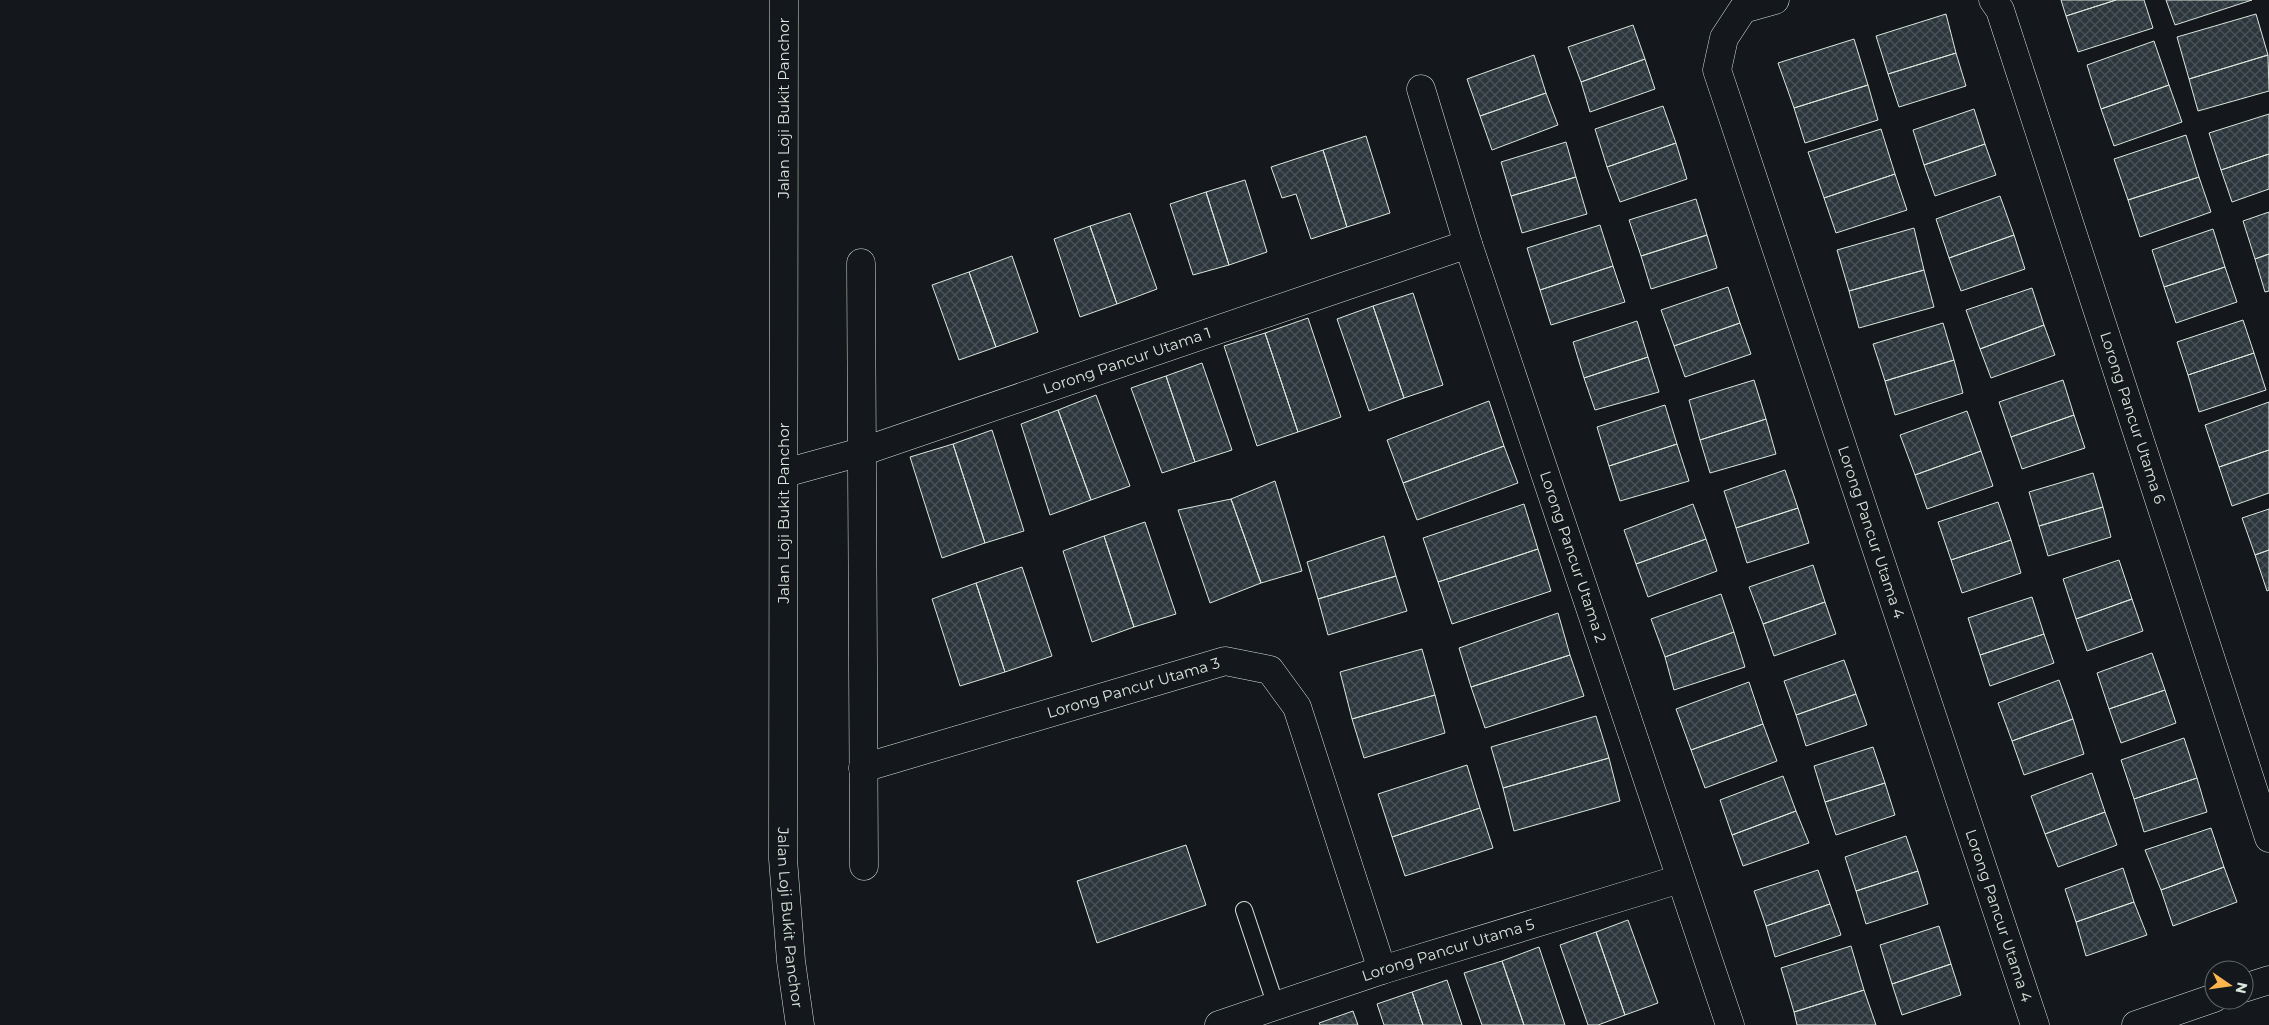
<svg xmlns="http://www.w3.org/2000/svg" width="2269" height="1025" viewBox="0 0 2269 1025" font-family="Montserrat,sans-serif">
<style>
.building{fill:url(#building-cross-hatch);stroke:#d8e6dc}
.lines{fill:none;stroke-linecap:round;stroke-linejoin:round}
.lane-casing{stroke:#d8e6dc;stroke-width:18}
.street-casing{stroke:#d8e6dc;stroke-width:29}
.lane{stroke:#14181c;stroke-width:16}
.street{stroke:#14181c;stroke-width:28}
.labels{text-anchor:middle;stroke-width:4;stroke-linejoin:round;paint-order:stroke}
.street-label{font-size:15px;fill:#d8e6dc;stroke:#14181c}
</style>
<defs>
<pattern id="building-cross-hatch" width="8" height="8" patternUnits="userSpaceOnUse" patternTransform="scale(1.25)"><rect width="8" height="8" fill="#2c363c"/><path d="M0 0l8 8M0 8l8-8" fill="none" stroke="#4a5358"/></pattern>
</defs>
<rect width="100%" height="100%" fill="#14181c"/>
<!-- building -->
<path class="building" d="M2061 0H2116L2066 16Z
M2116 0H2144L2153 28 2078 52 2066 16Z
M2166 0H2252L2175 25Z
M1946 14 1956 53 1888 74 1876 36Z
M2256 14 2268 55 2189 79 2177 37Z
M1633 25 1645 59 1581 82 1568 47Z
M1854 39 1868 85 1794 108 1778 63Z
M2154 41 2169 85 2101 109 2087 65Z
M1956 53 1966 86 1899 107 1888 74Z
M1534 55 1546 93 1480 116 1467 79Z
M2268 55 2269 91 2198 111 2189 79Z
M1645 59 1655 89 1590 112 1581 82Z
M1868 85 1878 120 1805 143 1794 108Z
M2169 85 2182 122 2114 146 2101 109Z
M1546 93 1558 125 1492 150 1480 116Z
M1663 106 1676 143 1607 167 1595 129Z
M1974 109 1985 144 1924 165 1913 130Z
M2269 114V154L2221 170 2209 133Z
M1881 129 1895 174 1824 198 1808 152Z
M2186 135 2199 177 2128 200 2114 159Z
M1366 136 1390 213 1347 227 1323 150Z
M1566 142 1576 177 1511 196 1501 162Z
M1676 143 1687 179 1620 202 1607 167Z
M1985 144 1996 175 1935 196 1924 165Z
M1323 150 1347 227 1311 239 1296 194 1282 198 1271 167Z
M2269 154V189L2232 202 2221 170Z
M1895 174 1907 210 1836 233 1824 198Z
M1576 177 1587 214 1522 233 1511 196Z
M2199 177 2211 212 2140 237 2128 200Z
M1245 180 1267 252 1229 265 1206 192Z
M1206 192 1229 265 1193 275 1170 204Z
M2000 196 2014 235 1949 258 1936 219Z
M1696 199 1707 235 1641 256 1629 220Z
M2269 212V254L2255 259 2243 221Z
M1130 213 1157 289 1117 304 1090 226Z
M1600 225 1613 266 1540 290 1527 248Z
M1090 226 1117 304 1080 317 1054 239Z
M1914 228 1924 270 1849 291 1837 250Z
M2213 229 2225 267 2164 287 2152 250Z
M1707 235 1717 268 1651 289 1641 256Z
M2014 235 2025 269 1961 291 1949 258Z
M2269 254V291L2265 292 2255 259Z
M1012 256 1038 332 996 347 969 272Z
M1613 266 1625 302 1551 325 1540 290Z
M2225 267 2237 302 2176 323 2164 287Z
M1924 270 1934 307 1859 328 1849 291Z
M969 272 996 347 959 360 932 285Z
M1728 287 1740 323 1674 346 1661 310Z
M2032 288 2044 325 1980 349 1966 310Z
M1413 293 1443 385 1404 398 1373 306Z
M1373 306 1404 398 1369 411 1337 319Z
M1308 318 1341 417 1298 432 1265 333Z
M2243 320 2254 353 2188 375 2177 342Z
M1637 321 1648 357 1584 378 1573 342Z
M1740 323 1751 354 1685 377 1674 346Z
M1943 323 1954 360 1885 381 1873 344Z
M2044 325 2055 355 1991 378 1980 349Z
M1265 333 1298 432 1257 446 1224 346Z
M2254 353 2266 390 2199 412 2188 375Z
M1648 357 1659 392 1595 410 1584 378Z
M1954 360 1963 393 1895 415 1885 381Z
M1202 363 1232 450 1195 462 1166 376Z
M1166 376 1195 462 1162 473 1131 388Z
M1754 380 1766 419 1700 440 1689 400Z
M2063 380 2074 415 2011 437 1999 402Z
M1096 395 1130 486 1091 500 1058 410Z
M1489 401 1504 446 1403 483 1387 440Z
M2269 402V450L2219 467 2205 425Z
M1665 405 1677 444 1609 466 1597 427Z
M1058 410 1091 500 1050 515 1021 424Z
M1967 411 1981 451 1915 475 1900 435Z
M2074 415 2085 448 2022 469 2011 437Z
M1766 419 1776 454 1710 473 1700 440Z
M992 430 1024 531 985 543 953 444Z
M953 444 985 543 942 558 910 457Z
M1677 444 1689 481 1620 501 1609 466Z
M1504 446 1518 483 1417 520 1403 483Z
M2269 450V493L2232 506 2219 467Z
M1981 451 1993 486 1927 509 1915 475Z
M1785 470 1798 508 1736 528 1724 491Z
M2093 473 2103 507 2039 526 2029 492Z
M1275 481 1302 571 1261 583 1231 499Z
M1231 499 1261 583 1210 603 1178 510Z
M1998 502 2011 540 1951 560 1938 522Z
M1524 504 1538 549 1438 582 1423 538Z
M1693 504 1706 539 1636 564 1624 530Z
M2103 507 2111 537 2048 556 2039 526Z
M1798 508 1809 543 1747 563 1736 528Z
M2269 509V550L2255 555 2242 518Z
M1145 522 1176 614 1134 627 1104 536Z
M1104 536 1134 627 1092 642 1063 551Z
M1384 536 1396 576 1318 599 1307 562Z
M1706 539 1717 571 1648 597 1636 564Z
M2011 540 2021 573 1962 593 1951 560Z
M1538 549 1551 591 1452 624 1438 582Z
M2269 550V590L2267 591 2255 555Z
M2119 560 2132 599 2076 619 2063 579Z
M1813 565 1825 602 1763 624 1749 587Z
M1022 567 1052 656 1005 672 976 583Z
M1396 576 1407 611 1328 635 1318 599Z
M976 583 1005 672 960 686 932 599Z
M1721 594 1734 632 1665 657 1651 619Z
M2032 597 2044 634 1980 655 1968 618Z
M2132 599 2143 631 2087 651 2076 619Z
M1825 602 1836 634 1774 656 1763 624Z
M1558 613 1570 655 1471 687 1459 648Z
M1734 632 1745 667 1674 690 1665 657Z
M2044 634 2054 663 1990 686 1980 655Z
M1422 649 1435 695 1352 719 1340 672Z
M2152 653 2165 690 2109 709 2097 673Z
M1570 655 1584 696 1485 728 1471 687Z
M1844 660 1856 694 1796 715 1784 681Z
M2059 680 2073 719 2012 741 1998 703Z
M1749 682 1763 724 1691 750 1676 709Z
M2165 690 2176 723 2121 743 2109 709Z
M1856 694 1867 725 1806 746 1796 715Z
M1435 695 1445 733 1364 758 1352 719Z
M1596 716 1609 758 1503 788 1491 747Z
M2073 719 2084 754 2024 775 2012 741Z
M1763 724 1777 761 1705 788 1691 750Z
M2184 738 2197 778 2134 799 2121 760Z
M1873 747 1885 783 1825 802 1814 766Z
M1609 758 1620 801 1514 831 1503 788Z
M1467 765 1480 808 1392 837 1378 794Z
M2092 773 2105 812 2045 834 2031 796Z
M1783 776 1796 811 1732 835 1720 800Z
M2197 778 2207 812 2144 832 2134 799Z
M1885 783 1895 815 1836 835 1825 802Z
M1480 808 1493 848 1405 876 1392 837Z
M1796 811 1809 843 1743 866 1732 835Z
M2105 812 2117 845 2058 867 2045 834Z
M2211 828 2224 867 2161 890 2145 850Z
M1906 836 1918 871 1856 891 1845 857Z
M1186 845 1206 905 1097 943 1077 881Z
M2224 867 2237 902 2173 926 2161 890Z
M2123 868 2134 902 2076 922 2065 889Z
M1818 870 1830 904 1766 926 1754 891Z
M1918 871 1928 904 1866 924 1856 891Z
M2134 902 2147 935 2086 956 2076 922Z
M1830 904 1841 935 1775 957 1766 926Z
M1628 920 1658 1003 1625 1015 1596 932Z
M1939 926 1951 964 1892 984 1880 945Z
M1596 932 1625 1015 1598 1025H1588L1560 945Z
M1851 946 1864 990 1794 1012 1781 968Z
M1539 947 1565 1025H1524L1502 961Z
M1502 961 1524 1025H1482L1464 973Z
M1951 964 1961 995 1902 1015 1892 984Z
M1447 980 1462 1025H1423L1412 992Z
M1864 990 1876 1025H1797L1794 1012Z
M1412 992 1423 1025H1384L1377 1004Z
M1353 1011 1358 1025H1320L1319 1023Z"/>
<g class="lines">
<defs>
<path id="lane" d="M1244 910 1276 1006"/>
<g id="street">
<path id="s1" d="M784 0 783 859 791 961 800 1025"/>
<path id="s2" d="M1775 0 1743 9 1724 38 1717 70 2035 1025"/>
<path id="s3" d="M1993 0 2000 10 2269 838"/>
<path id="s4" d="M1421 89 1468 244 1730 1025"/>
<path d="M861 263 864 866"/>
<path id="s5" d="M785 473 861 452 1468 244"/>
<path id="s6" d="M863 768 1225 661 1270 670 1297 707 1382 970"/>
<path d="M2244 988 2269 980"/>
<path id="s7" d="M1219 1025 1382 970 1680 879"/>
<path d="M2136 1025 2214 998"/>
</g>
</defs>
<!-- lane casing -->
<use href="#lane" class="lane-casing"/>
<!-- street casing -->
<use href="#street" class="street-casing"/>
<!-- lane -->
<use href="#lane" class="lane"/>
<!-- street -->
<use href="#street" class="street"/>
</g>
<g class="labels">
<!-- street labels -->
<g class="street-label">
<text transform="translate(784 108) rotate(-90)" y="5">Jalan Loji Bukit Panchor</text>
<text dy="5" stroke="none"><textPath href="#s5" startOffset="360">Lorong Pancur Utama 1</textPath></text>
<text dy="5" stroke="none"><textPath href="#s3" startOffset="441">Lorong Pancur Utama 6</textPath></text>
<text transform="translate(784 513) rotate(-90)" y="5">Jalan Loji Bukit Panchor</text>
<text dy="5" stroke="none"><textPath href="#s2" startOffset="588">Lorong Pancur Utama 4</textPath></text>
<text dy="5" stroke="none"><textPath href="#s4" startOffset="492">Lorong Pancur Utama 2</textPath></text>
<text dy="5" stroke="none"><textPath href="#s6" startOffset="282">Lorong Pancur Utama 3</textPath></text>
<text dy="5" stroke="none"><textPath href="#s2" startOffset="992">Lorong Pancur Utama 4</textPath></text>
<text dy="5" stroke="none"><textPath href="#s1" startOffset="918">Jalan Loji Bukit Panchor</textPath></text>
<text dy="5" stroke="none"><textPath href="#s7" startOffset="241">Lorong Pancur Utama 5</textPath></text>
</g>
</g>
<!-- north arrow -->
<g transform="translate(2229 985) rotate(103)"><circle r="24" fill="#14181c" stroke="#626a69"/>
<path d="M0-4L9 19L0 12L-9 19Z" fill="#ffb74d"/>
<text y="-8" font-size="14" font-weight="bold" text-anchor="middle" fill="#d8e6dc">N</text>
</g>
</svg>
